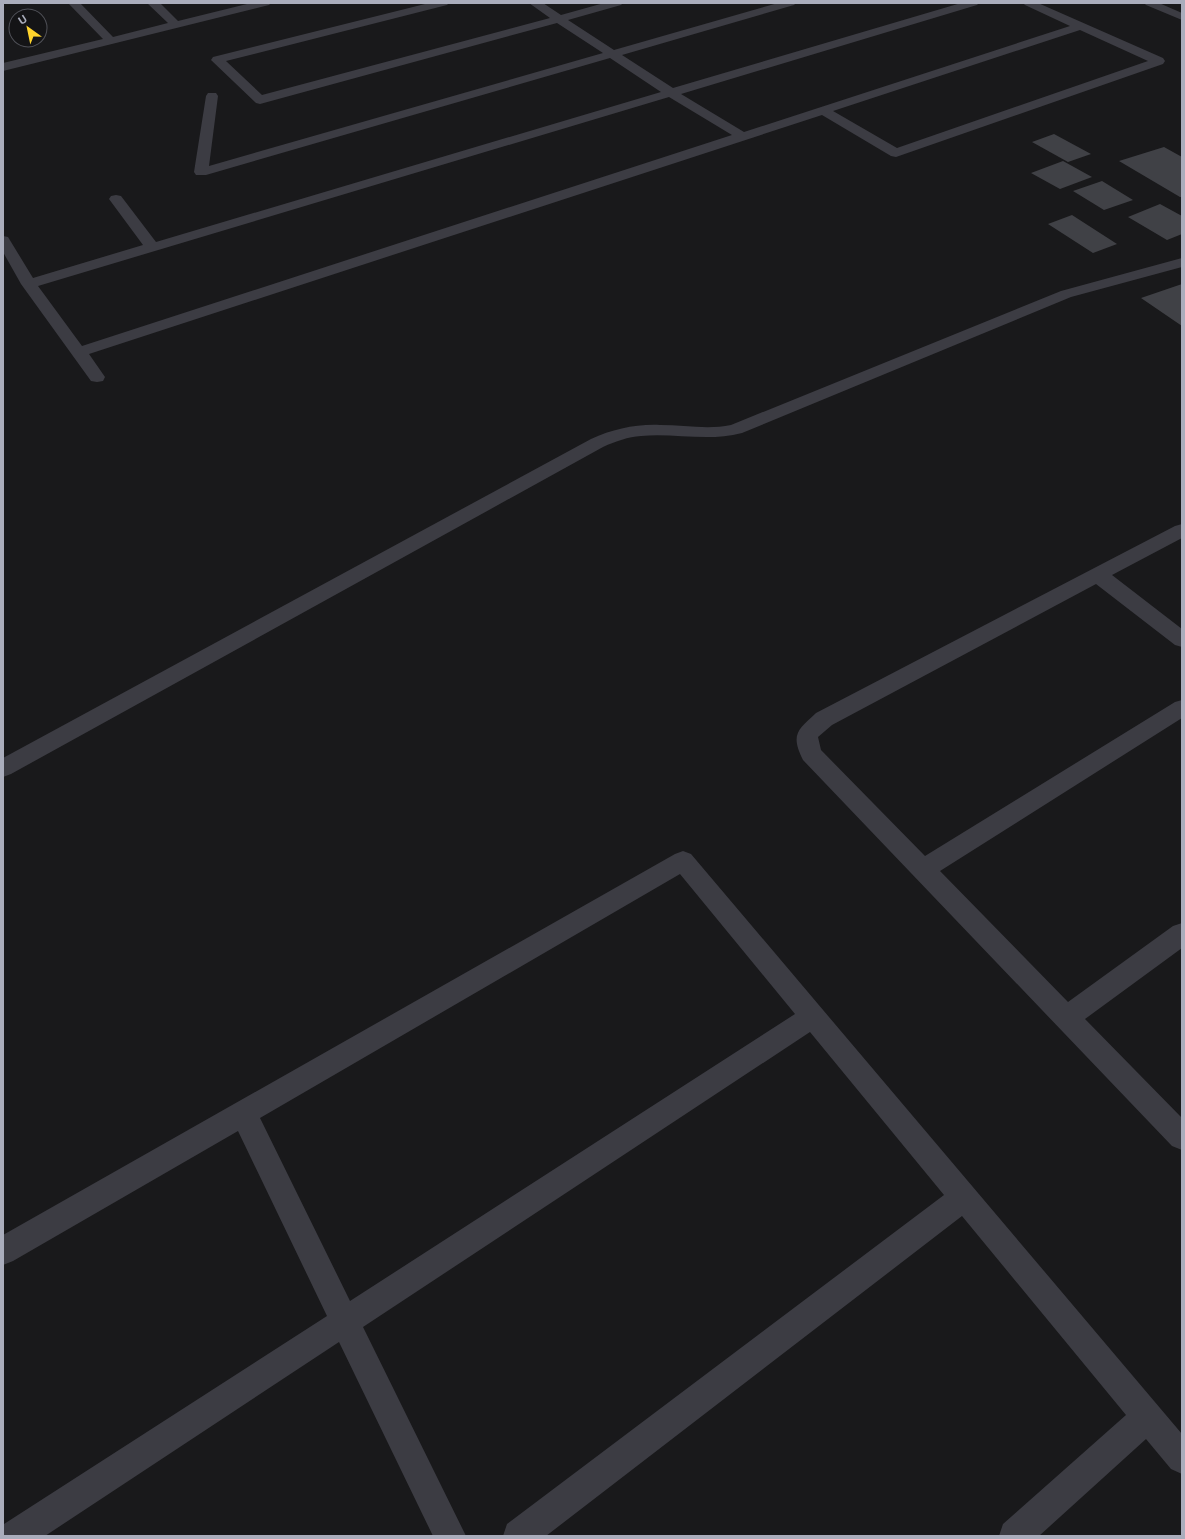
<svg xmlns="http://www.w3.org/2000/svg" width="1185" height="1539" viewBox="0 0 1185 1539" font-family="'Noto Sans',sans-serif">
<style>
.building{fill:#404146}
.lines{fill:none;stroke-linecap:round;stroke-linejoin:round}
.minor{fill:#3c3c43;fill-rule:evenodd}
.tertiary{fill:#3c3c43;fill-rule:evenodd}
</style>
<rect width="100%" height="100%" fill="#19191b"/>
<!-- building -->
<path class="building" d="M1054 134 1091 154 1068 162 1032 142Z
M1164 147 1182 157V197H1180L1119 161Z
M1063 161 1092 177 1060 189 1031 173Z
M1102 181 1133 200 1104 210 1073 191Z
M1160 204 1182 216V234L1167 240 1128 217Z
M1072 215 1117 244 1093 253 1048 224Z
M1182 284V326L1141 298Z"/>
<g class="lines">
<!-- minor -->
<path class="minor" d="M68 3H80L113 37 168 23 147 3H160L178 21 251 3H271L269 5 3 71V63L103 39Z
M429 3H449L447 5 226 61 262 95 550 18 529 3H543L561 15 604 3H623L621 5 568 20 614 50 778 3H796L794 5 622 55 673 88 961 3H979L977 5 681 94 744 132 1070 26 1025 5 1023 3H1038L1163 58 1165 61 1163 64 896 157 891 156 822 115 89 354 105 377 103 381 97 382 91 381 21 284 3 252V236L8 237 33 278 143 245 109 199 111 196 116 195 121 196 156 242 661 92 610 58 206 175H196L194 172 206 96 208 93H216L218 96 209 166 603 53 557 23 260 104 256 103 211 60 213 57ZM1080 30 1148 61 897 148 833 111ZM669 97 732 135 82 346 38 286Z
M1144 3H1159L1182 13V20L1146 5Z
M1182 524V538L1112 575 1182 629V647L1175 645 1096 584 832 725 818 737 821 750 925 856 1175 702 1182 700V718L940 871 1068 1002 1173 926 1182 923V948L1085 1019 1182 1118V1150L1172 1146 803 760C790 734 798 730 816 713L1175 526Z
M683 851 691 854 1182 1434V1474L1171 1469 1146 1439 1039 1536H999L1003 1524 1126 1415 962 1216 546 1536H503L507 1524 944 1195 810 1032 363 1327 466 1536H433L339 1342 45 1536H3L4 1524 327 1316 238 1131 13 1261 3 1265V1235L675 854ZM680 874 795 1014 350 1301 260 1118Z"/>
<!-- tertiary -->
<path class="tertiary" d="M1182 258V267L1071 297 742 433C708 442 676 433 641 436 628 437 616 441 603 447L11 774 3 777V758L591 439C613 429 636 424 660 425 684 425 708 430 731 425L1061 291Z"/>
</g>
<!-- border -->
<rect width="1185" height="1539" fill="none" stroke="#aaadbc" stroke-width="8"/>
<!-- north arrow -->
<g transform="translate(28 28) rotate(327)"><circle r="19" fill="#141416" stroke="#505158"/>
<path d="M0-3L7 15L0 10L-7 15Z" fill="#ffd42d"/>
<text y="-6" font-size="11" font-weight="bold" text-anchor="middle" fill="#aaadbc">U</text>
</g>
</svg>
